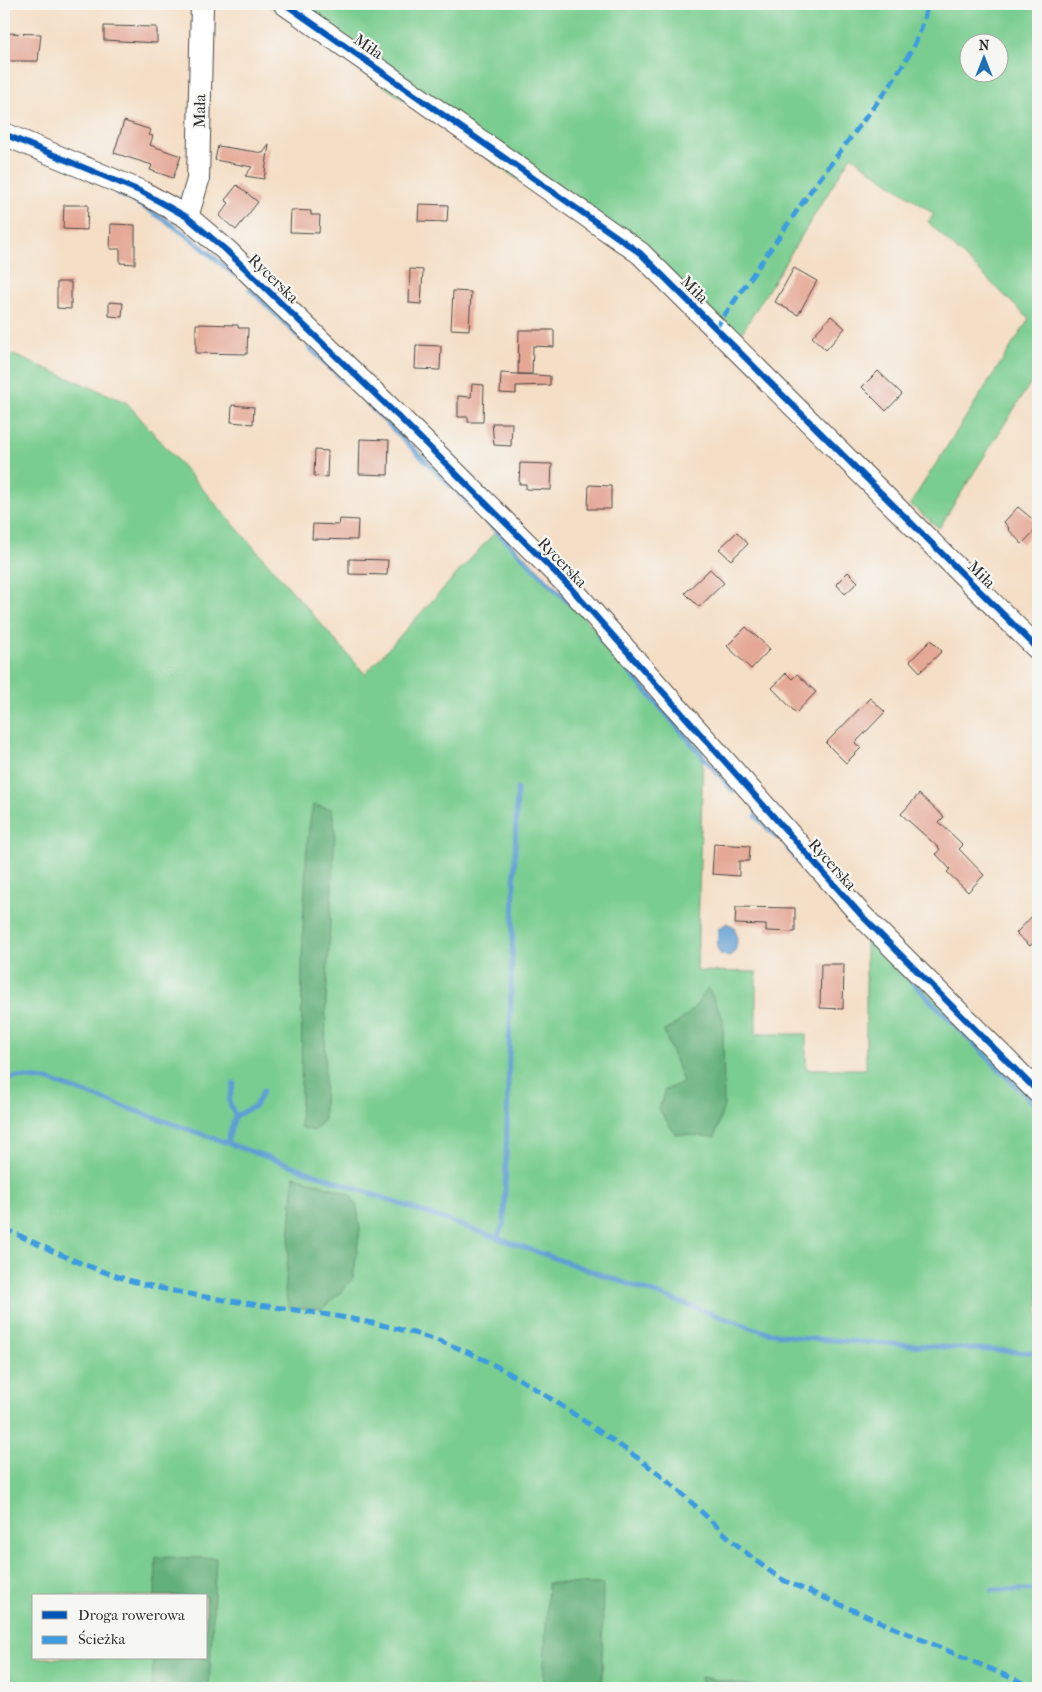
<svg xmlns="http://www.w3.org/2000/svg" width="1042" height="1692" viewBox="0 0 1042 1692" font-family="'IM FELL French Canon',serif">
<style>
.green{fill:#7acd90;stroke:#527c5e;fill-rule:evenodd}
.forest{fill:#63b07a;stroke:#476e52}
.water{fill:#619fd3;stroke:#46657f}
.lines{fill:none;stroke-linecap:round;stroke-linejoin:round}
.stream{stroke:#619fd3;stroke-width:5}
.building{fill:#e5a896}
.minor-casing{stroke:#494642;stroke-width:24}
.minor{stroke:#fff;stroke-width:22}
.quiet{stroke:#3d9ce1;stroke-width:5;stroke-dasharray:10 5;stroke-linecap:butt}
.cycleway-casing{stroke:#f6f6f2;stroke-width:9}
.cycleway{stroke:#0057b8;stroke-width:6}
.labels{text-anchor:middle;stroke-width:4.5;stroke-linejoin:round;paint-order:stroke}
.street-label{font-size:16px;fill:#2b2b2b;stroke:#f6f6f2}
</style>
<rect width="100%" height="100%" fill="#f6f6f2"/>
<filter id="ink" filterUnits="userSpaceOnUse"><feTurbulence type="fractalNoise" baseFrequency=".02" numOctaves="2"/><feDisplacementMap in="SourceGraphic" scale="10" xChannelSelector="R" yChannelSelector="G"/><feConvolveMatrix kernelMatrix="1 2 1 2 8 2 1 2 1" color-interpolation-filters="sRGB"/></filter>
<filter id="wash" filterUnits="userSpaceOnUse"><feTurbulence type="fractalNoise" baseFrequency=".0096" numOctaves="4" result="noise"/><feDisplacementMap in="SourceGraphic" scale="20" xChannelSelector="R" yChannelSelector="G"/><feGaussianBlur stdDeviation="1.12" result="paint"/><feColorMatrix in="noise" values="0 0 0 0 0 0 0 0 0 0 0 0 0 0 0 0 0 1.4 0 .05"/><feComposite in="paint" operator="in"/></filter>
<g filter="url(#wash)">
<rect width="100%" height="100%" fill="#f4dec5"/>
<!-- green -->
<path class="green" d="M266 4H1038V371L939 528 910 504 1029 319 928 222 934 214 851 156 731 350 663 281ZM970 42H1000V72H970Z
M4 351 126 402 365 674 498 529 562 593 703 751 697 971 756 972V1034H806V1069H866V930L1038 1101V1688H4ZM34 1596H206V1658H34Z"/>
<!-- forest -->
<path class="forest" d="M313 805 332 809 335 832 326 1001 324 1119 314 1131 300 1127C303 1053 300 978 304 903 306 870 306 837 313 805Z
M708 987 723 1019 724 1105 715 1137 675 1134 659 1109 665 1090 683 1082 664 1031C687 1018 694 1010 708 987Z
M294 1176 350 1194 357 1207 360 1230 353 1278 341 1292 322 1309 289 1308 285 1292Z
M156 1557 216 1558 209 1688H152L153 1658H206V1596H155Z
M548 1583 603 1584 602 1688H543Z
M701 1677 758 1687V1688H700Z"/>
<!-- water -->
<path class="water" d="M727 923 734 927C738 935 739 952 729 957L720 954 717 947 718 929Z"/>
<g class="lines">
<!-- stream -->
<path class="stream" d="M117 193C161 214 198 242 233 274
M250 289 299 337
M309 347 344 381
M363 399 572 606
M599 637 733 791
M756 816 776 837
M788 849 823 890
M832 901 844 913
M864 934 1038 1108
M4 1080 17 1077 48 1080 762 1331 799 1338 1038 1353
M235 1116 255 1106 263 1091
M227 1143 235 1116 229 1101 234 1083
M497 1238 504 1223 517 789
M992 1590H1038"/>
</g>
<g id="blocks">
<!-- building -->
<path class="building" d="M104 26 157 27V43L104 40Z
M5 33 41 34 38 61H4Z
M124 121 151 130 149 135 153 136 150 145 181 156 173 178 150 170 152 165 114 153Z
M269 145 264 179 245 176 252 167 215 160 218 146 263 153Z
M237 185 258 202 236 230 219 216 229 203 225 200Z
M419 204 448 205 447 222 418 221Z
M64 205H88L87 230 63 229Z
M291 210 311 211V215H320L319 233 290 232Z
M111 224 135 225V264L120 263V249H110Z
M794 268 817 281 798 315 775 302Z
M410 269 423 270 421 304 409 303Z
M57 282H71V309L57 308Z
M453 291 471 292 469 330 451 329Z
M109 302 123 303 122 317 109 316Z
M831 316 845 328 826 350 812 337Z
M196 324 238 325V328H248L247 354 196 353Z
M519 330H554V347L533 346 532 374H518Z
M416 345 441 346 440 370 415 369Z
M878 371 902 394 886 411 862 387Z
M501 373 550 376V385L516 386V394L500 393Z
M472 384 484 385 483 422H468V417H458V396L471 397Z
M232 405 254 407 253 424 231 422Z
M492 423H512L511 446 494 445Z
M360 439 389 440 388 475 359 474Z
M315 450 328 451 327 477 314 476Z
M520 463 552 464 551 490 526 489V484H519Z
M589 485 611 486V509H588Z
M1018 507 1038 524V527L1022 544 1008 529 1009 528 1004 522Z
M340 519 358 520 357 540 312 539 313 524 339 525Z
M737 532 748 544 731 560 719 549Z
M349 559 388 560 387 575 349 574Z
M710 569 724 583 699 607 685 593Z
M848 572 858 582 845 594 836 584Z
M746 627 770 649 751 669 727 646Z
M931 640 942 651 920 672 910 661Z
M786 673 792 679 797 674 816 692 796 713 772 688Z
M870 698 885 712 855 743 861 748 846 763 826 743Z
M919 794 944 817 939 822 963 845 959 849 984 875 968 892 947 872 950 869 936 854 940 849 901 814Z
M714 844 750 846 749 861H739V876L712 874Z
M736 907 795 908V932L766 931V925L735 924Z
M1038 910V937L1030 946 1016 933Z
M821 964H844L843 1009 820 1008Z"/>
</g>
</g>
<g filter="url(#ink)">
<use href="#blocks" fill-opacity="0" stroke="#494642" stroke-width="1"/>
<g class="lines">
<defs>
<path id="minor" d="M285 4 640 253 1038 649
M4 134 142 192 187 217 227 251 401 419 568 585 862 916 1038 1092
M187 217 198 180 202 4"/>
</defs>
<!-- minor casing -->
<use href="#minor" class="minor-casing"/>
<!-- minor -->
<use href="#minor" class="minor"/>
<!-- quiet -->
<path class="quiet" d="M715 329 812 189 891 84 912 50 921 29 928 4
M4 1228C55 1253 107 1277 164 1289 265 1311 367 1310 465 1351 509 1370 550 1398 590 1425 615 1442 641 1459 665 1479 706 1513 739 1553 785 1581L1035 1688"/>
<defs>
<path id="cycleway" d="M285 4 640 253 1038 649
M4 134 142 192 187 217 227 251 401 419 568 585 862 916 1038 1092"/>
</defs>
<!-- cycleway casing -->
<use href="#cycleway" class="cycleway-casing"/>
<!-- cycleway -->
<use href="#cycleway" class="cycleway"/>
</g>
</g>
<g class="labels">
<!-- street labels -->
<g class="street-label">
<text transform="translate(369 46) rotate(35)" y="6">Miła</text>
<text transform="translate(199 111) rotate(-89)" y="6">Mała</text>
<text transform="translate(274 278) rotate(44)" y="6">Rycerska</text>
<text transform="translate(695 289) rotate(45)" y="6">Miła</text>
<text transform="translate(563 562) rotate(46)" y="6">Rycerska</text>
<text transform="translate(982 574) rotate(45)" y="6">Miła</text>
<text transform="translate(833 864) rotate(48)" y="6">Rycerska</text>
</g>
</g>
<!-- margin -->
<rect width="1042" height="1692" fill="none" stroke="#f6f6f2" stroke-width="20"/>
<!-- legend -->
<rect x="32" y="1594" width="175" height="65" fill="#f6f6f2" stroke="#a5a5a2"/>
<rect x="42" y="1611" width="25" height="8" fill="#0057b8" stroke="#a5a5a2"/>
<text x="78" y="1620" font-size="15" fill="#2b2b2b">Droga rowerowa</text>
<rect x="42" y="1636" width="25" height="8" fill="#3d9ce1" stroke="#a5a5a2"/>
<text x="78" y="1644" font-size="15" fill="#2b2b2b">Ścieżka</text>
<!-- north arrow -->
<g transform="translate(984 58)"><circle r="24" fill="#f6f6f2" stroke="#a5a5a2"/>
<path d="M0-4L9 19L0 12L-9 19Z" fill="#1f6fb2"/>
<text y="-8" font-size="14" font-weight="bold" text-anchor="middle" fill="#2b2b2b">N</text>
</g>
</svg>
